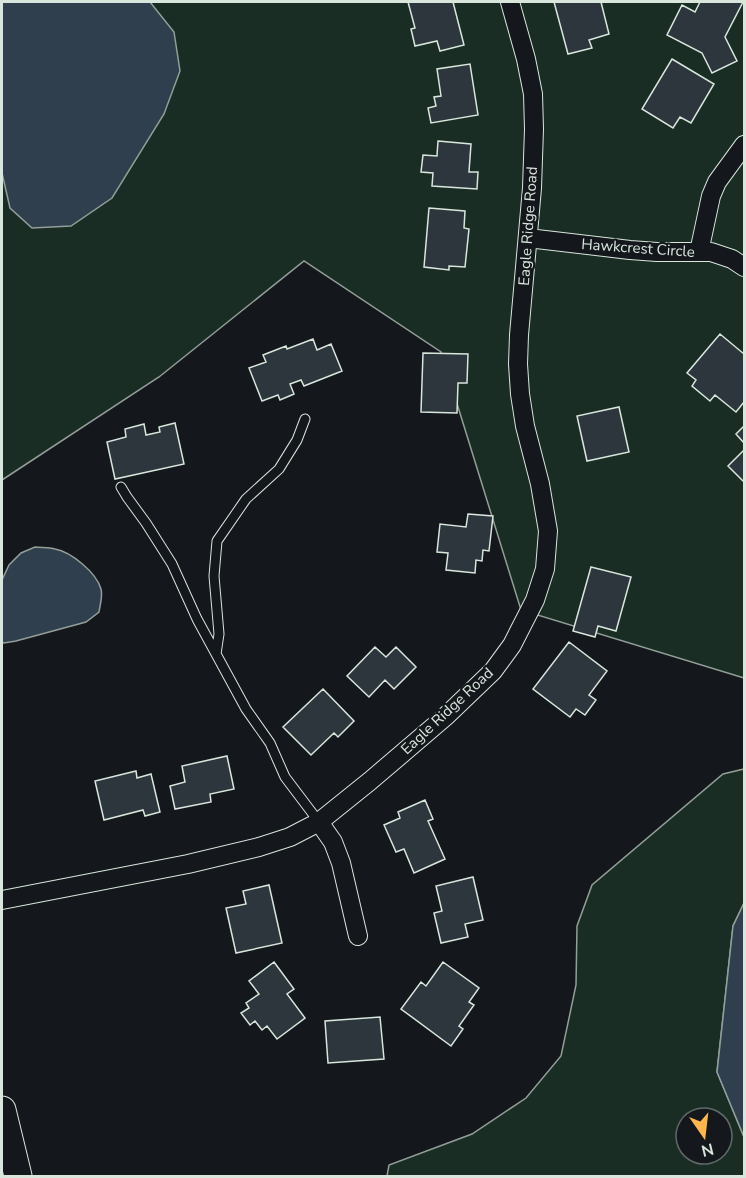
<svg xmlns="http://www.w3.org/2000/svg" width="746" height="1178" viewBox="0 0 746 1178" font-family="'Nunito Sans',sans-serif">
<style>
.green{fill:#1a2d24;stroke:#939e99;stroke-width:1.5;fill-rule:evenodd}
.water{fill:#2f3f4d;stroke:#939e99;stroke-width:1.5}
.building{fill:#2c363c;stroke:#d8e6dc;stroke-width:1.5}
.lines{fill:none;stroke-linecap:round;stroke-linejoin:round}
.lane-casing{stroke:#d8e6dc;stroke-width:11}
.street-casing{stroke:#d8e6dc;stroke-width:20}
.primary-casing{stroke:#d8e6dc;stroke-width:29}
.lane{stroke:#14181c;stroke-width:9}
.street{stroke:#14181c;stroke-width:18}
.primary{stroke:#14181c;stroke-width:27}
.labels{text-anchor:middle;stroke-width:4.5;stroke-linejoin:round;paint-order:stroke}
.street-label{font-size:15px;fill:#d8e6dc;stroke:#14181c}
</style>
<rect width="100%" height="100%" fill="#14181c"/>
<!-- green -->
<path class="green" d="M2 2H744V678L521 610 441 352 304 261 159 377 2 480Z
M744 769V903L733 926 717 1072 744 1137V1176H387L389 1165 472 1134 526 1098 561 1056 576 985 577 926 592 885 723 774ZM686 1118H722V1154H686Z"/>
<!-- water -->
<path class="water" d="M2 2H150L174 32 180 71 164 114 112 198 71 226 32 228 10 208 2 173Z
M35 547C41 548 49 547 55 549 71 552 96 572 101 589 103 596 100 605 99 612L86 622 16 641 4 643 2 642V580L9 565 21 553Z
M744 903V1137L717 1072 733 926Z"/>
<!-- building -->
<path class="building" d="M408 2H453L464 45 440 51 437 41 415 46 411 29 415 28Z
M554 2H601L609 34 589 40 592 48 568 54Z
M700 2H743L725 37 737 61 712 73 702 53 667 35 682 5 695 12Z
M672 59 714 84 691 123 680 117 673 128 642 109Z
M470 64 478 115 431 123 428 108 436 106 434 97 441 96 437 69Z
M438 141 471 144 469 172H478L477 189 432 186 433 173 421 172 423 155 437 156Z
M429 208 465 211 464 228 469 229 465 267 449 266V270L424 267Z
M720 334 744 354V402L736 412 715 395 710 401 692 386 696 380 687 373Z
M313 339 317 350 331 344 342 371 304 386 301 380 290 384 294 394 280 400 278 395 262 401 249 368 266 362 263 355 286 346 287 349Z
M423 353 468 354 467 383H458L457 413 421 412Z
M619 407 629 452 587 461 577 416Z
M175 423 184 464 115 479 107 442 126 437 125 429 144 424 146 435 160 432 159 427Z
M744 426V443L736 434Z
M744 450V482L728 466Z
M468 514 493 516 489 551 483 550 482 561 476 560 475 573 446 570 448 553 437 552 440 524 466 527Z
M591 567 631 577 616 631 598 626 595 637 573 631Z
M569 642 607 671 589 695 596 700 585 715 576 709 570 717 533 689Z
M375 647 386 657 396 647 416 667 394 689 385 680 369 697 347 676Z
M323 689 354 721 338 737 334 733 311 755 283 727Z
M227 756 234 789 210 794 211 802 175 809 170 786 185 782 182 766Z
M136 771 137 778 151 774 160 812 145 816 143 810 104 820 95 781Z
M425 800 433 819 428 821 445 859 414 873 404 849 396 852 384 825 400 818 398 812Z
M473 877 483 920 465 924 468 937 441 943 434 913 442 911 436 886Z
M269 885 282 943 236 953 226 908 246 904 243 891Z
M274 962 294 989 287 994 305 1018 277 1039 267 1026 262 1030 255 1021 250 1025 241 1013 249 1008 246 1003 259 994 249 981Z
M443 962 479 988 469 1002 474 1005 459 1026 463 1029 451 1046 401 1009 421 982 426 986Z
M380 1017 384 1059 328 1063 325 1021Z"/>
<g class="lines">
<defs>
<path id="lane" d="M121 487 127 497 146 523 172 564 197 619 246 709 270 743 285 777 319 822
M216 654 219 634 214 576 217 541 246 499 279 469 297 440 305 419"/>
<path id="street" d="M528 238 630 250 657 252H711L732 259 744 267
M699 252 711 196 717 182 744 145
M319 822 333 842 341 863 358 936
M2 900 188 864 259 847 290 837 319 822 370 781 445 717 493 671 512 645 535 600 545 569 548 531 540 484 525 426 520 394 518 364 519 335 532 188 534 129 533 94 526 59 510 2"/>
<path id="primary" d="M2 1110 18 1176"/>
</defs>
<!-- lane casing -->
<use href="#lane" class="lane-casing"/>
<!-- street casing -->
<use href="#street" class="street-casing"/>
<!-- primary casing -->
<use href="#primary" class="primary-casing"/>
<!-- lane -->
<use href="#lane" class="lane"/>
<!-- street -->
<use href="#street" class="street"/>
<!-- primary -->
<use href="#primary" class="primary"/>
</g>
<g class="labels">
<!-- street labels -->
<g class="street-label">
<text transform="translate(528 226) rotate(-86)" y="5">Eagle Ridge Road</text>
<text transform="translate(638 248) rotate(4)" y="5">Hawkcrest Circle</text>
<text transform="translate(447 711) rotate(-43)" y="5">Eagle Ridge Road</text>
</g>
</g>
<!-- border -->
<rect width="746" height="1178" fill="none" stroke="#d8e6dc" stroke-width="6"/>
<!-- north arrow -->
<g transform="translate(704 1136) rotate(166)"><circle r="28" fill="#14181c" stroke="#626a69" stroke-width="1.5"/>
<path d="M0-4.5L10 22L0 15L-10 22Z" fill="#ffb74d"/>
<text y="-9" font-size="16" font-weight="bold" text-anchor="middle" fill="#d8e6dc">N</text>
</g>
</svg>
